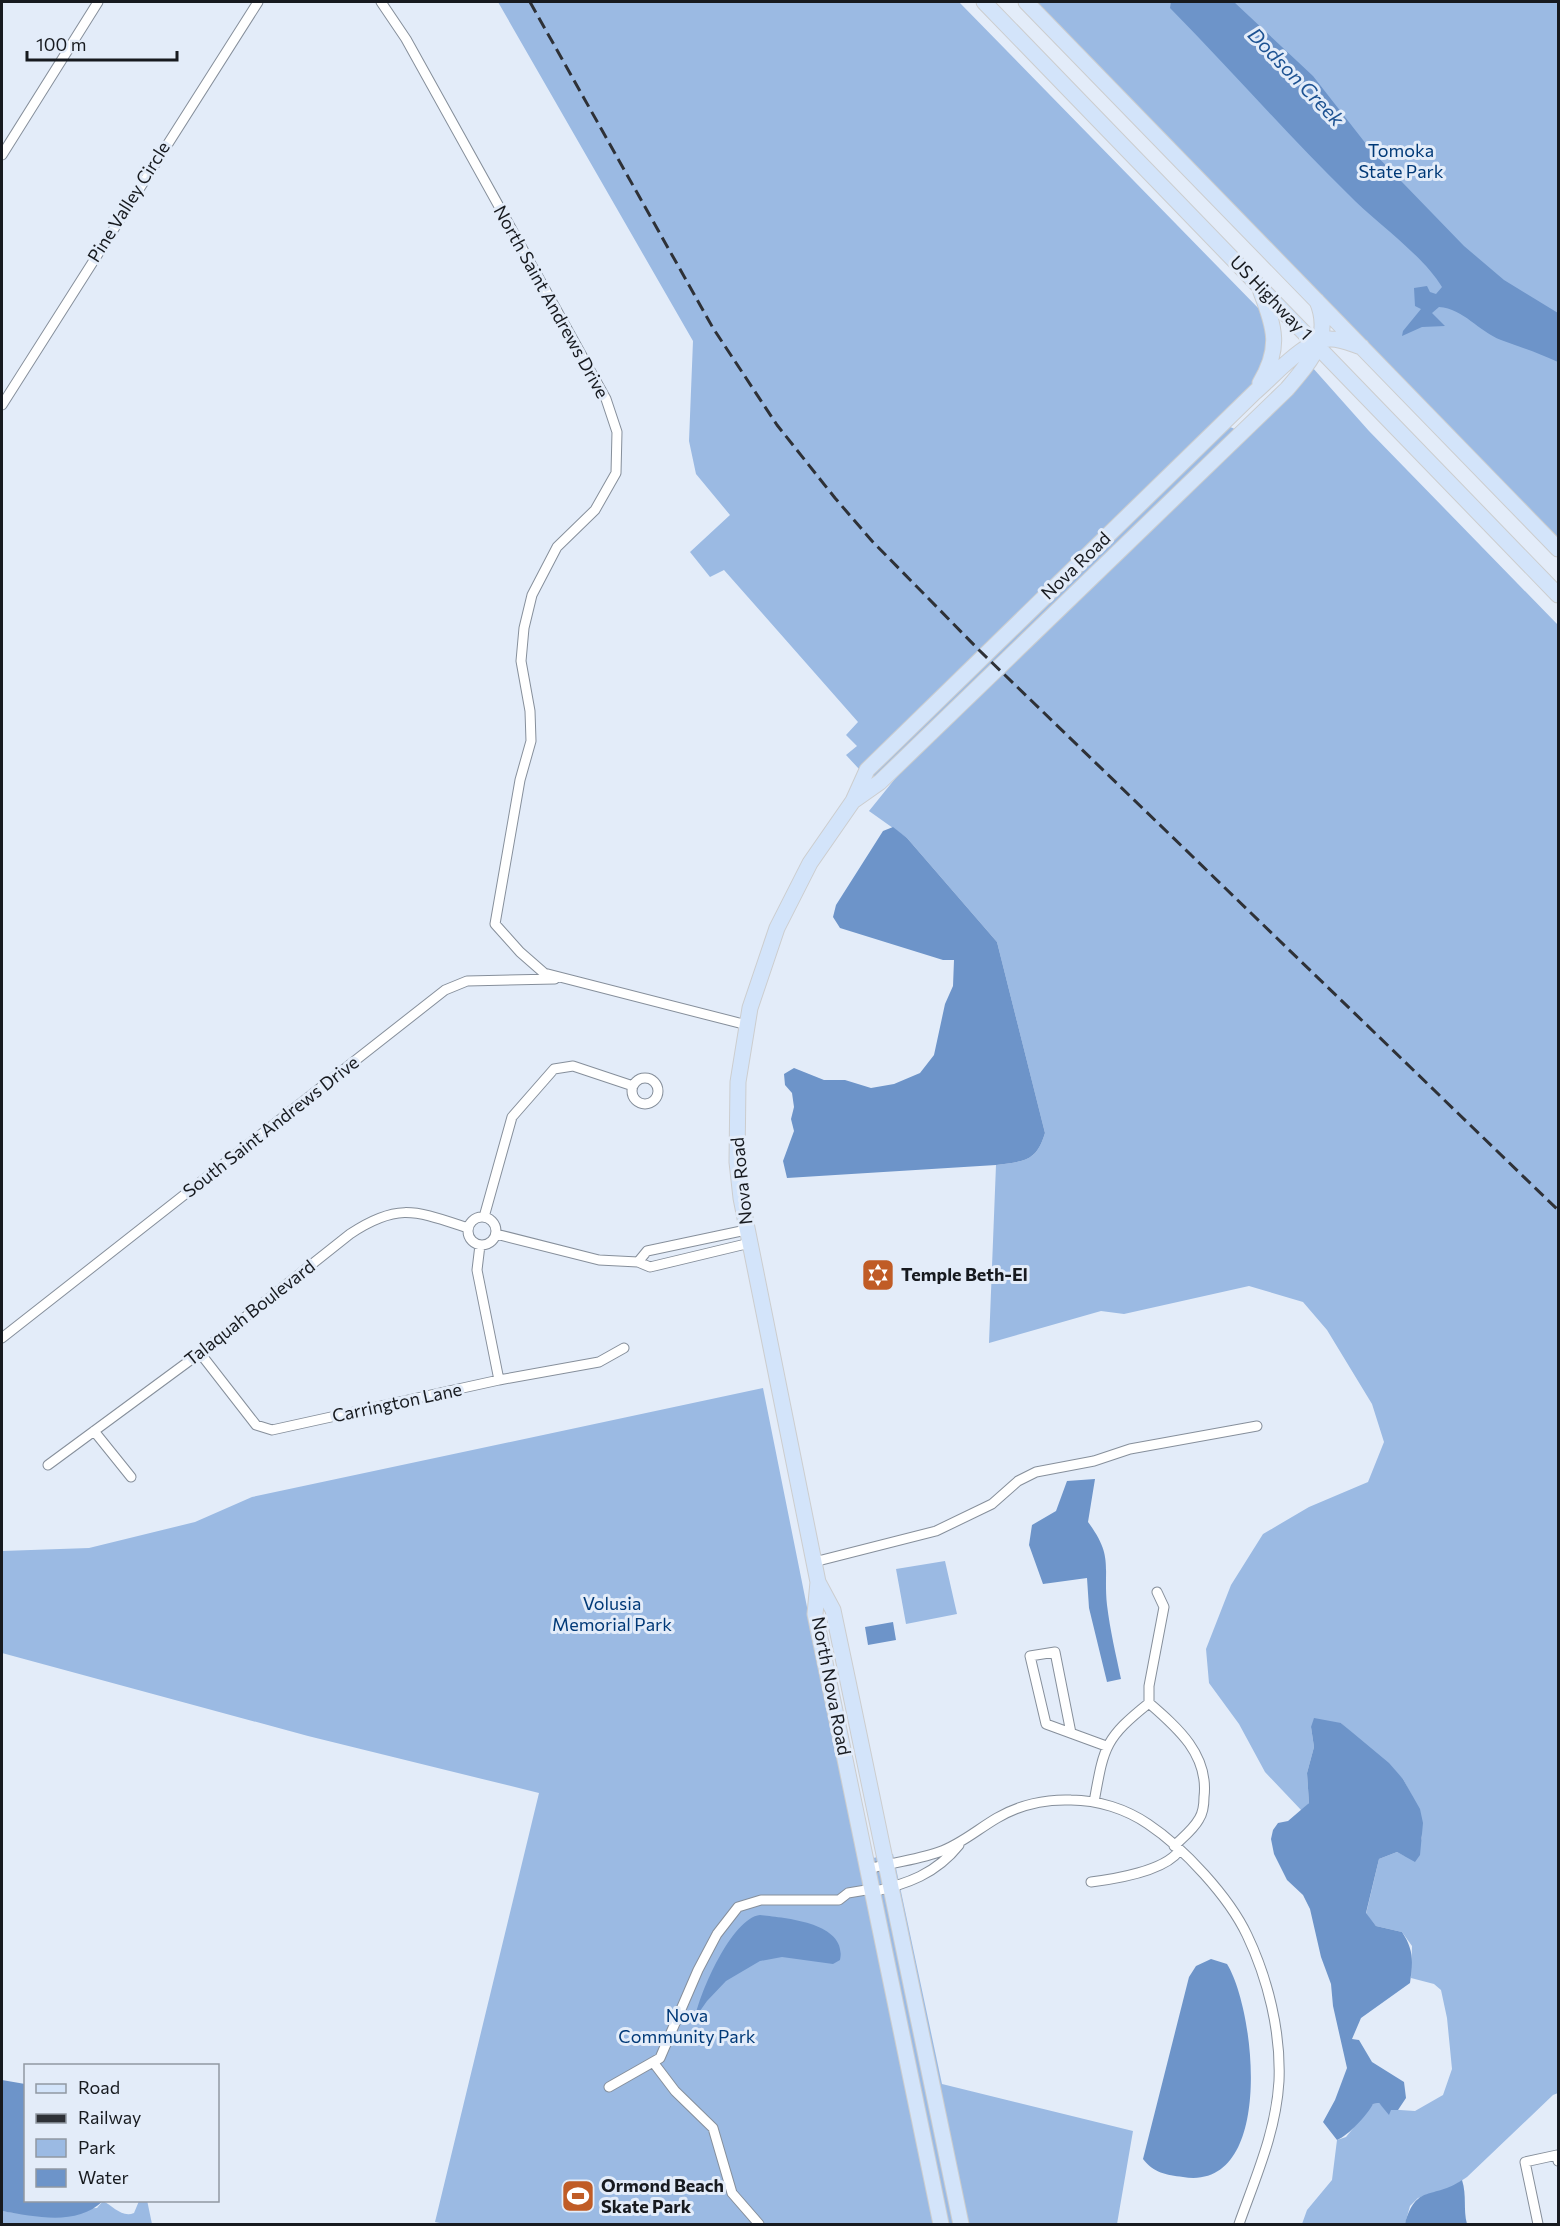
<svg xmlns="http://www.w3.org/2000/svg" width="1560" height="2226" viewBox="0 0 1560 2226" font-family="Commissioner,sans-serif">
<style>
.green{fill:#9bbae3}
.water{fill:#6d94c9}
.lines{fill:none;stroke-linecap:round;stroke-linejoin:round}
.minor-casing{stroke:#868f9b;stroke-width:11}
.primary-casing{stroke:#cccdce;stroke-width:17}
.minor{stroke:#fff;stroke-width:9}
.primary{stroke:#d3e4fa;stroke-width:15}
.rail{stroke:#2e3137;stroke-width:3;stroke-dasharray:12 6;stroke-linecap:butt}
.labels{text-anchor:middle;stroke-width:6;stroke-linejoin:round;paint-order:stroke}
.park-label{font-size:18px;fill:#003977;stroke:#e3ecf9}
.street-label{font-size:18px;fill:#171a1f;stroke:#e3ecf9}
.poi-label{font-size:18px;font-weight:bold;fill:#171a1f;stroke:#e3ecf9;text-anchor:start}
.water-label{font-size:20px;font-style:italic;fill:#1d5292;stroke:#e3ecf9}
</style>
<rect width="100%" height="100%" fill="#e3ecf9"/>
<!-- green -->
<path class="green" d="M498 2H959L1263 313 1268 355 1251 388 859 769 846 755 857 746 846 735 858 722 724 570 710 577 690 552 730 515 696 474 689 441 693 341Z
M1027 2H1558V548Z
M1312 367 1369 431 1558 625V2093L1553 2095 1467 2177 1449 2189 1418 2198 1410 2206 1405 2224H1302L1307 2210 1332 2180 1337 2140 1346 2137 1373 2104 1379 2103 1385 2109 1415 2111 1443 2095 1452 2069 1447 2018 1441 1990 1434 1984 1411 1978 1412 1946 1402 1932 1376 1926 1366 1914 1379 1859 1397 1852 1405 1856 1419 1847 1422 1837 1411 1794 1403 1779 1341 1723 1311 1727 1314 1747 1307 1773 1309 1803 1302 1811 1265 1772 1239 1724 1209 1683 1206 1649 1231 1585 1263 1534 1309 1507 1368 1482 1384 1442 1372 1404 1327 1330 1303 1302 1249 1286 1124 1314 1101 1311 989 1343 996 1165C1023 1161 1036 1163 1045 1133L997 942 907 838 869 811 911 759Z
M1228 426 1237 430 872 781 869 778Z
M763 1388 858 1861 893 1854 942 2084 1133 2131 1117 2224H445L435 2222 539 1793 308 1736 2 1653V1551L89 1548 195 1522 252 1497Z
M945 1561 957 1614 906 1624 896 1569Z
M147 2200 152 2224H2V2211L14 2213 97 2208 103 2201C113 2206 122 2218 134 2213L139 2201Z"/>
<!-- water -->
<path class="water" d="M1171 2H1234L1313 76 1370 149 1464 246 1504 280 1558 313V362C1539 353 1520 347 1501 340 1478 331 1464 309 1439 307L1432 313 1445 326 1422 327 1402 336 1403 331 1421 309 1415 306 1414 288 1427 286 1430 292 1436 294 1442 287C1423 255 1375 222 1348 194 1287 134 1230 69 1170 8Z
M893 827 907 838 997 942 1045 1133C1036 1163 1023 1161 996 1165L787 1178 783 1161 794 1131 791 1119 794 1107 792 1093 785 1085 784 1074 794 1068 824 1080H845L871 1088 894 1084 920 1073 934 1055 945 1004 953 986 954 960H943L840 928 833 917 836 905 883 831Z
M1095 1479 1088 1522C1114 1557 1103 1566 1107 1605 1110 1630 1116 1655 1121 1679L1107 1682 1089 1608 1087 1578 1043 1584 1029 1545 1032 1525 1056 1511 1067 1481Z
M893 1622 896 1640 868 1645 865 1627Z
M1314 1718 1341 1723 1389 1763 1403 1779 1420 1809 1423 1823 1420 1855 1415 1862 1397 1852 1379 1859 1366 1913 1376 1926 1402 1932C1414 1950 1413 1962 1410 1983L1361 2018 1352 2039 1359 2040 1372 2062 1404 2082 1406 2098 1398 2110H1391L1389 2115 1379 2103 1373 2104C1368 2114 1348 2136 1337 2140L1323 2122 1335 2100 1347 2068 1333 2006 1331 1984 1321 1957 1310 1909 1303 1895 1287 1880 1274 1854 1271 1839 1273 1830 1278 1823 1288 1821 1309 1803 1307 1773 1314 1747 1311 1727Z
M760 1915C784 1918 848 1922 840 1960L833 1964 782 1957 760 1961 726 1981 707 2001 695 2018C700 1992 732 1918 760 1915Z
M1211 1959 1227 1964C1256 2011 1275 2192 1183 2177 1166 2175 1154 2173 1143 2159L1189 1977 1196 1966Z
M2 2080 25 2084 26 2200 103 2201C77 2226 37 2217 2 2211Z
M1462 2180C1467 2196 1463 2209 1467 2224H1405C1416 2183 1433 2200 1462 2180Z"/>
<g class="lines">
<defs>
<path id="minor" d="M381 2 406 39 606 399 617 432 616 473 595 510 557 547 532 595 524 628 521 661 530 711 531 741 520 780 495 924 520 952 544 973 747 1025
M2 155 98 2
M2 405 258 2
M632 1091a13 13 0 1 1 26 0a13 13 0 1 1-26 0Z
M468 1231a14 14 0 1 1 28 0a14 14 0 1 1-28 0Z
M484 1217 512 1117 554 1069 573 1066 633 1086
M496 1234 599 1260 638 1262 650 1267 750 1243
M480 1245 477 1270 499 1380
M638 1262 647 1251 746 1230
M2 1338 445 990 467 981 555 979
M200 1353 256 1425 272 1430 499 1380 599 1362 624 1348
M94 1431 131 1477
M48 1465 200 1353 350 1234C398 1202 416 1211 468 1228
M814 1562 936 1531 992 1504 1018 1481 1036 1472 1094 1461 1130 1449 1257 1426
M1149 1703C1178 1728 1209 1755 1204 1797 1204 1805 1203 1813 1199 1819 1193 1830 1182 1838 1174 1846
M1071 1733 1055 1652 1030 1656 1046 1724 1106 1746
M1094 1802C1104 1747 1104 1739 1149 1703V1686L1164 1607 1157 1592
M868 1869C891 1863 916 1860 939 1852 960 1845 978 1829 997 1818 1019 1805 1046 1799 1071 1800 1098 1800 1126 1809 1148 1824 1184 1848 1229 1897 1247 1935 1268 1979 1281 2032 1279 2081 1276 2132 1256 2176 1239 2224
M1091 1882C1115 1879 1164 1871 1179 1851
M872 1892C907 1884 936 1874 959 1845
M653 2062 675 2091 713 2128 732 2193 759 2224
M609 2087 660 2058 698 1970 717 1934 738 1907 761 1900H839L848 1893 872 1889
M1538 2224 1525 2162 1557 2155 1558 2161"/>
<path id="primary" d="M984 2 1558 595
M1026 2 1558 549
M1260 383C1281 348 1275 328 1261 292
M853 801 880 782 1287 389C1309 363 1333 338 1317 301
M818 1582 815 1614 941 2224
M961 2224C920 2020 876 1815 833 1610L818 1582 741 1198 737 1162 738 1082 750 1008 777 928 810 863 853 801 867 770 1255 392C1274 376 1306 338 1331 339 1341 339 1352 344 1362 347"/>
</defs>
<!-- minor casing -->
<use href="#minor" class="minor-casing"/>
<!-- primary casing -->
<use href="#primary" class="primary-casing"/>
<!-- minor -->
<use href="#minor" class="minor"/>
<!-- primary -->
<use href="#primary" class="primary"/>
<!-- rail -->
<path class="rail" d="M530 2 713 328 777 425 835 498 872 541 979 650 1558 1210"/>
</g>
<!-- icons -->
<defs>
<symbol id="synagogue-square" viewBox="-11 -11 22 22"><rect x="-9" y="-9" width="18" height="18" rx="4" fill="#c05c26" stroke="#e3ecf9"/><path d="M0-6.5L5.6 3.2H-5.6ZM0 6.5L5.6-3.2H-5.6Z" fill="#fff"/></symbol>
<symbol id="stadium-square" viewBox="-11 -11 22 22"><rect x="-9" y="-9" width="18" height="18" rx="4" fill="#c05c26" stroke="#e3ecf9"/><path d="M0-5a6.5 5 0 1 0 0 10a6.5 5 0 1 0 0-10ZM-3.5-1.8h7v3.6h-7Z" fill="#fff"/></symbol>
</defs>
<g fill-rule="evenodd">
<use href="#synagogue-square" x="859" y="1256" width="38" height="38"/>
<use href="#stadium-square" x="559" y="2177" width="38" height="38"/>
</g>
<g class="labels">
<!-- park labels -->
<g class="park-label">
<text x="1401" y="157">Tomoka<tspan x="1401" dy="21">State Park</tspan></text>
<text x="612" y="1610">Volusia<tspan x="612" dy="21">Memorial Park</tspan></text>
<text x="687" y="2022">Nova<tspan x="687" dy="21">Community Park</tspan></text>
</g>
<!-- street labels -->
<g class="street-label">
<text transform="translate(129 202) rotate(-58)" y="6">Pine Valley Circle</text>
<text transform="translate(1271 298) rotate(46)" y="6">US Highway 1</text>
<text transform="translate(551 302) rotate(61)" y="6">North Saint Andrews Drive</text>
<text transform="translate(1076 566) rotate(-44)" y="6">Nova Road</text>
<text transform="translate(271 1127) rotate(-38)" y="6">South Saint Andrews Drive</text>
<text transform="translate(742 1181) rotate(-96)" y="6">Nova Road</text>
<text transform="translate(250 1313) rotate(-38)" y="6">Talaquah Boulevard</text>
<text transform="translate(397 1403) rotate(-12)" y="6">Carrington Lane</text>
<text transform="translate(831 1686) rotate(79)" y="6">North Nova Road</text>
</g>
<!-- poi labels -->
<g class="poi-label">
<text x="901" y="1281">Temple Beth-El</text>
<text x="601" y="2192">Ormond Beach<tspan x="601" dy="21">Skate Park</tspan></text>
</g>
<!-- water labels -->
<g class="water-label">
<text transform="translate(1296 77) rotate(46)" y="7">Dodson Creek</text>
</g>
</g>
<!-- border -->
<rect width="1560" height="2226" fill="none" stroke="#171a1f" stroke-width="6"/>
<!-- legend -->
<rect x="24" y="2064" width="195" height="138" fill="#e3ecf9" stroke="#9198a2" stroke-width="1.5"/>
<rect x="36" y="2084" width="30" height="9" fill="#d3e4fa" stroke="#9198a2" stroke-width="1.5"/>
<text x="78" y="2094" font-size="18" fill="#171a1f">Road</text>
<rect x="36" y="2114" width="30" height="9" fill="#2e3137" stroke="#9198a2" stroke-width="1.5"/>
<text x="78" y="2124" font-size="18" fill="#171a1f">Railway</text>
<rect x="36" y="2139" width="30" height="18" fill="#9bbae3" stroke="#9198a2" stroke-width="1.5"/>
<text x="78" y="2154" font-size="18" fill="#171a1f">Park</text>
<rect x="36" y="2169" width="30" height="18" fill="#6d94c9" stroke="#9198a2" stroke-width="1.5"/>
<text x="78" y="2184" font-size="18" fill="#171a1f">Water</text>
<!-- scale -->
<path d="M27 51v9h150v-9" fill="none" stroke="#171a1f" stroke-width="3"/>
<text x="36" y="51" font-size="18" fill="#171a1f" stroke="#e3ecf9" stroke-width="4.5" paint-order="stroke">100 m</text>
</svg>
